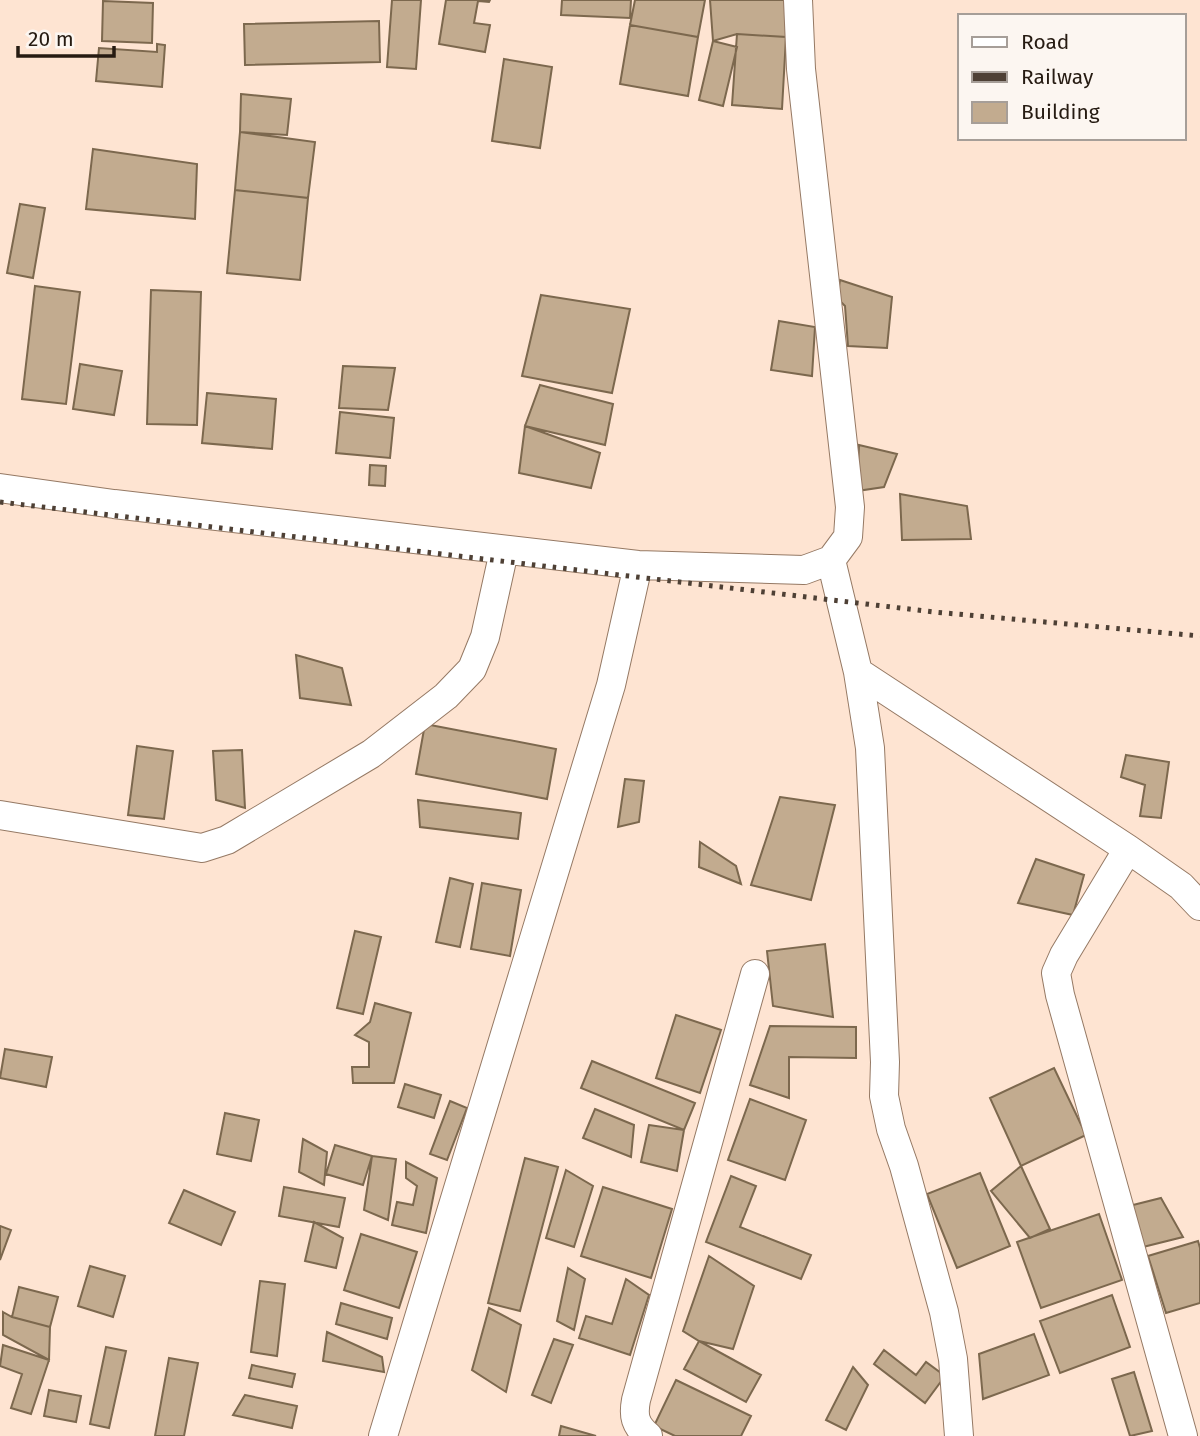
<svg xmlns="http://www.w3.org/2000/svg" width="1200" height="1436" viewBox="0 0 1200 1436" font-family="'Fira Sans',sans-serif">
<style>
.building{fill:#c2ab8f;stroke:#7c684e;stroke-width:2}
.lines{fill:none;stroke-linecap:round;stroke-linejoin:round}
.street-casing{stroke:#957964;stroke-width:30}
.street{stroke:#fff;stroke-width:28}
.rail{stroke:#4e4035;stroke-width:5;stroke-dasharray:3.5 7;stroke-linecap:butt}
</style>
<rect width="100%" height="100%" fill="#fee4d2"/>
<!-- building -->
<path class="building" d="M392 0H421L416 69 387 67Z
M446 0H490L489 2 478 1 474 23 490 25 485 52 439 44Z
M562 0H631L630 18 561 15Z
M635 0H705L698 37 630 25Z
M710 0H786V37L737 34 713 41Z
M103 1 153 3 152 43 102 41Z
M379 21 380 62 245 65 244 24Z
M630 25 698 37 688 96 620 84Z
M737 34 786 37 782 109 732 105Z
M713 41 737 47 723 106 699 100Z
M157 44 165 45 162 87 96 81 99 48 157 52Z
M504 59 552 67 540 148 492 141Z
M241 94 291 99 287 135 240 132Z
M240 132 315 142 308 198 235 190Z
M93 149 197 164 195 219 86 209Z
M235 190 308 198 300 280 227 273Z
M20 204 45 208 33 278 7 273Z
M840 280 892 297 887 348 848 346 845 306 837 298Z
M35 286 80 292 66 404 22 399Z
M151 290 201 292 197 425 147 424Z
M541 295 630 309 612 393 522 376Z
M779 321 815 327 812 376 771 370Z
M80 364 122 371 114 415 73 409Z
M343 366 395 368 388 410 339 408Z
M540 385 613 404 605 445 525 426Z
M207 393 276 399 272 449 202 443Z
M340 412 394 418 390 458 336 453Z
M525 426 600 453 591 488 519 473Z
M859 445 897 454 884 487 857 491Z
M370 465 386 466 385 486 369 485Z
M900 494 967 506 971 539 902 540Z
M296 655 342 668 351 705 300 698Z
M425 724 556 749 547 799 416 774Z
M137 746 173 751 164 819 128 815Z
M242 750 245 808 216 800 213 751Z
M1126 755 1169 762 1161 818 1140 816 1145 785 1121 777Z
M625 779 644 781 639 822 618 827Z
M780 797 835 805 811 900 751 885Z
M418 800 521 813 518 839 420 827Z
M700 842 736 866 741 884 699 867Z
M1036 859 1084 875 1073 915 1018 903Z
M450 878 473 884 460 947 436 942Z
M482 883 521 890 510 956 471 949Z
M355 931 381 937 363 1014 337 1008Z
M825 944 833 1017 773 1006 767 951Z
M375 1003 411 1013 394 1083H353L352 1067H369V1042L355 1035 370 1022Z
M676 1015 721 1030 700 1093 656 1078Z
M770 1026 856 1027V1058L789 1057V1098L750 1085Z
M5 1049 52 1057 46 1087 0 1078Z
M592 1061 695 1103 684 1130 581 1088Z
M1054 1068 1086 1135 1021 1166 990 1098Z
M405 1084 441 1095 434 1118 398 1107Z
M750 1099 806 1120 785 1180 728 1160Z
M450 1101 467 1108 447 1160 430 1154Z
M595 1109 634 1125 631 1157 583 1138Z
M225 1113 259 1120 251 1161 217 1154Z
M649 1125 684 1130 677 1171 641 1162Z
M303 1139 327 1152 324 1185 299 1172Z
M335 1145 372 1156 363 1185 326 1174Z
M372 1156 396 1159 388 1220 364 1210Z
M525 1158 558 1167 520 1311 488 1303Z
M406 1162 437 1178 426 1233 392 1225 397 1202 413 1205 417 1186 406 1178Z
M1021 1166 1050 1229 1030 1238 991 1191Z
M566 1170 593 1186 574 1247 546 1238Z
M980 1173 1010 1246 957 1268 927 1194Z
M731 1176 756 1186 740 1227 811 1255 801 1279 706 1242Z
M284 1187 345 1198 339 1227 279 1216Z
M603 1187 672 1209 651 1278 581 1256Z
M184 1190 235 1212 221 1245 169 1223Z
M1161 1198 1183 1237 1139 1248 1129 1206Z
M1099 1214 1122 1280 1041 1308 1017 1242Z
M314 1222 343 1238 336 1268 305 1261Z
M0 1226 11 1230 0 1260Z
M361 1234 417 1252 399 1308 344 1290Z
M1198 1241 1200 1248V1303L1166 1313 1148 1256Z
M709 1256 754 1286 733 1349 699 1341 683 1331Z
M90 1266 125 1276 113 1317 78 1306Z
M568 1268 585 1279 574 1330 557 1321Z
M626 1279 649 1295 630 1355 579 1338 586 1316 612 1324Z
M260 1281 285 1284 277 1356 251 1352Z
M19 1287 58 1297 50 1327 12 1317Z
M1112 1295 1130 1347 1060 1373 1040 1321Z
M341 1303 392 1318 387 1339 336 1324Z
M489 1308 521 1325 506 1392 472 1370Z
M3 1312 12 1317 50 1327 49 1360 3 1335Z
M327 1332 382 1357 384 1372 323 1361Z
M1034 1334 1049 1375 983 1399 979 1354Z
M554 1339 573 1345 551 1403 532 1395Z
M699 1341 761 1375 746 1402 684 1369Z
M3 1345 49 1360 31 1414 11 1408 22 1374 0 1366Z
M106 1347 126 1351 109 1428 90 1424Z
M884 1350 916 1375 926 1362 945 1376 925 1403 874 1364Z
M169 1358 198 1363 184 1436H155Z
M252 1365 295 1374 292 1387 249 1378Z
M853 1367 868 1385 846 1430 826 1420Z
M1134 1372 1152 1431 1130 1436 1112 1379Z
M676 1380 751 1416 741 1436H675L654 1426Z
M49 1390 81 1396 76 1422 44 1416Z
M245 1395 297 1406 292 1428 233 1415Z
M561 1426 596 1436H559Z"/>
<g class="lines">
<defs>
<path id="street" d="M0 488 114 504 638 565 804 570 831 560 848 537 850 507 801 69 798 0
M831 560 858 672 870 748 885 1062 884 1096 891 1129 904 1166 944 1312 953 1359 959 1436
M858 672 1128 849 1181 886 1200 906
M0 815 202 848 227 840 371 754 446 696 472 669 485 637 504 551
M1128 849 1064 955 1056 973 1060 995 1183 1436
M383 1436 611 685 638 565
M648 1436C635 1425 633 1416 636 1400L755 974"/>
</defs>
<!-- street casing -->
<use href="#street" class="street-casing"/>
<!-- street -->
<use href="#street" class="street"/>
<!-- rail -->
<path class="rail" d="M0 502 934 612 1200 636"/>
</g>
<!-- legend -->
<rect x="958" y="14" width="228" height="126" fill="#fcf6f1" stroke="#a69e98" stroke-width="2"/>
<rect x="972" y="37" width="35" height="10" fill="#ffffff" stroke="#a69e98" stroke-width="2"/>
<text x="1021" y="49" font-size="21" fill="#261b12">Road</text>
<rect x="972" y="72" width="35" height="10" fill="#4e4035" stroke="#a69e98" stroke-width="2"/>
<text x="1021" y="84" font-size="21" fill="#261b12">Railway</text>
<rect x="972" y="102" width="35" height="21" fill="#c2ab8f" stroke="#a69e98" stroke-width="2"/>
<text x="1021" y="119" font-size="21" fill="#261b12">Building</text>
<!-- scale -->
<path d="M18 46v10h96v-10" fill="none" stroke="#261b12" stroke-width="3.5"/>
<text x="28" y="46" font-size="21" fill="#261b12" stroke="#fcf6f1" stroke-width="5" paint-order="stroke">20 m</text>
</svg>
